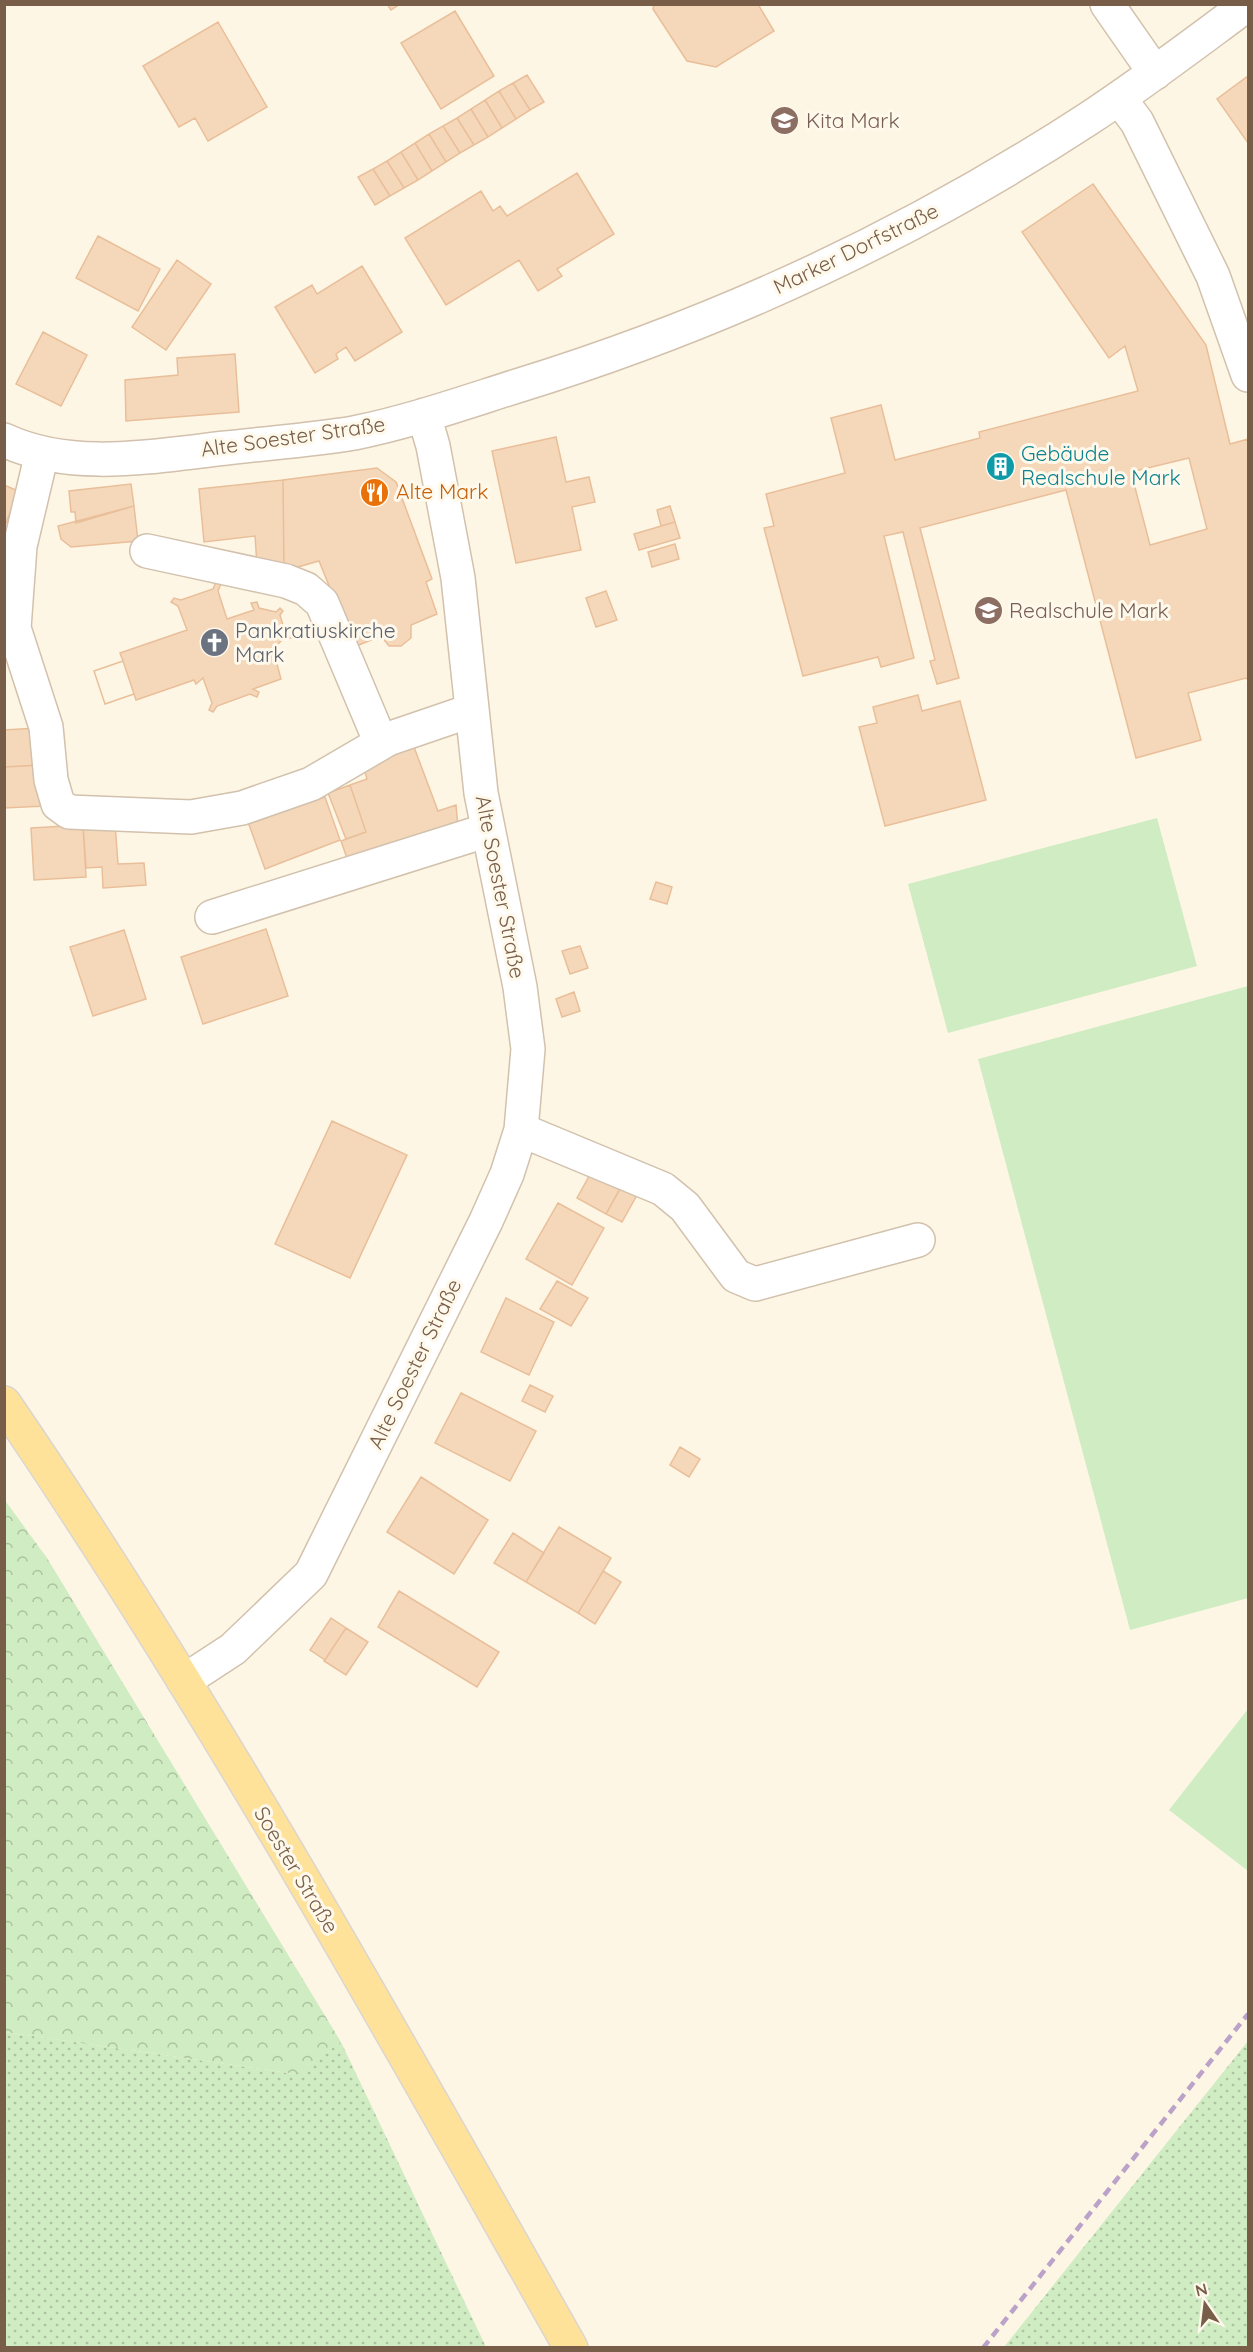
<svg xmlns="http://www.w3.org/2000/svg" width="1253" height="2352" viewBox="0 0 1253 2352" font-family="Quicksand,sans-serif">
<style>
.grass{fill:url(#grass-dots)}
.forest{fill:url(#forest-crowns)}
.park{fill:#cfecc2}
.building{fill:#f5d7ba;stroke:#e9bf9a;stroke-width:1.5;fill-rule:evenodd}
.lines{fill:none;stroke-linecap:round;stroke-linejoin:round}
.minor-casing{stroke:#d2c1ac;stroke-width:36}
.major-casing{stroke:#dcd5cf;stroke-width:36}
.minor{stroke:#fff;stroke-width:33}
.major{stroke:#ffe29a;stroke-width:33}
.rail{stroke:#baa2c8;stroke-width:4.5;stroke-dasharray:9 6;stroke-linecap:butt}
.labels{text-anchor:middle;stroke-width:6;stroke-linejoin:round;paint-order:stroke}
.education-label{font-size:21px;fill:#785e54;stroke:#fff9ec;text-anchor:start}
.street-label{font-size:21px;fill:#785e48;stroke:#fff9ec}
.culture-label{font-size:21px;fill:#0d838f;stroke:#fff9ec;text-anchor:start}
.food-label{font-size:21px;fill:#c56008;stroke:#fff9ec;text-anchor:start}
.worship-label{font-size:21px;fill:#5b616d;stroke:#fff9ec;text-anchor:start}
</style>
<defs>
<pattern id="grass-dots" width="8" height="8" patternUnits="userSpaceOnUse" patternTransform="scale(1.5)"><rect width="8" height="8" fill="#cfecc2"/><path d="M2 2h.1M6 6h.1" fill="none" stroke="#adc2a0" stroke-width="1.8" stroke-linecap="round"/></pattern>
<pattern id="forest-crowns" width="20" height="18" patternUnits="userSpaceOnUse" patternTransform="scale(1.5)"><rect width="20" height="18" fill="#cfecc2"/><path d="M2 6a3 3 0 1 1 6 0M12 15a3 3 0 1 1 6 0" fill="none" stroke="#adc2a0"/></pattern>
</defs>
<rect width="100%" height="100%" fill="#fef6e5"/>
<!-- grass -->
<path class="grass" d="M5 2032 295 2074 341 2042 486 2347 5 2348Z
M1248 2041V2347H1004Z"/>
<!-- forest -->
<path class="forest" d="M4 1499 47 1558 341 2042 296 2074 5 2032Z"/>
<!-- park -->
<path class="park" d="M1157 818 1197 966 948 1033 908 884Z
M1248 986V1598L1130 1630 978 1059Z
M1248 1709V1871L1169 1810Z"/>
<!-- building -->
<path class="building" d="M387 4H400L391 10Z
M654 4H762L759 6 774 31 716 67 687 61 653 9Z
M455 11 494 76 441 109 401 43Z
M218 22 267 107 208 141 195 118 179 127 143 66Z
M527 75 544 102 530 110 513 83Z
M1248 76V143L1217 99Z
M513 83 530 110 516 119 499 91Z
M499 91 516 119 502 128 485 100Z
M485 100 502 128 488 137 471 109Z
M471 109 488 137 474 145 457 118Z
M457 118 474 145 460 153 443 126Z
M443 126 460 153 446 162 429 134Z
M429 134 446 162 432 171 415 143Z
M415 143 432 171 418 180 401 152Z
M401 152 418 180 404 188 387 161Z
M387 161 404 188 390 196 373 169Z
M373 169 390 196 375 205 358 177Z
M577 173 614 234 557 269 562 276 538 291 519 260 446 305 405 238 481 191 493 211 500 206 507 216Z
M1093 184 1206 345 1230 444 1248 439V680L1246 678 1188 693 1201 740 1136 758 1066 490 920 528 959 678 937 684 930 661 935 660 903 532 884 536 914 658 881 667 878 657 803 676 764 528 774 526 766 494 845 473 831 418 881 405 895 460 980 438 979 432 1138 391 1125 346 1109 358 1022 232ZM1189 458 1207 529 1150 545 1131 472Z
M98 236 160 269 138 311 76 278Z
M177 260 211 284 166 350 132 327Z
M362 266 402 332 355 361 346 347 336 354 338 359 315 373 275 307 312 285 317 294Z
M43 332 87 355 61 406 16 384Z
M235 354 239 412 126 421 125 380 178 375 177 358Z
M556 437 566 482 589 477 595 502 572 507 581 550 516 563 492 451Z
M377 468 396 482 432 579 426 582 437 614 411 625V638L401 646H389L381 636 354 647 319 561 284 571 283 480Z
M283 480 284 571 257 565 255 536 204 542 199 489Z
M131 484 134 506 76 523 75 512H71L69 491Z
M4 485 18 491 5 526 13 529 4 548Z
M134 506 138 541 71 547 61 539 58 526Z
M670 506 675 522 661 526 657 510Z
M675 522 680 538 639 550 634 534Z
M675 544 679 559 652 567 648 552Z
M216 582 221 584 218 591 227 619 254 610 251 603 257 602 259 608 276 612 280 608 283 611 280 615 285 632 291 633V638L285 637 273 649 281 679 253 689 259 692 257 697 250 694 217 706 213 712 209 710 212 703 203 678 196 684 194 680 136 700 134 694 105 704 94 671 123 661 120 653 187 630 178 606 171 602 174 598 181 600 213 589Z
M606 591 617 620 596 627 586 598Z
M123 661 134 694 105 704 94 671Z
M918 695 922 711 960 701 986 800 885 826 859 727 877 723 873 707Z
M37 728 39 765 4 767V730Z
M414 747 438 811 456 805 458 827 349 864 341 841 366 832 350 785 367 779 363 765Z
M43 765 45 806 4 808V767Z
M350 785 366 832 346 839 328 793Z
M325 797 340 840 265 869 248 822Z
M115 822 118 864 144 863 146 885 103 888 102 867 86 868 83 825Z
M83 825 86 877 34 880 31 828Z
M656 882 672 887 667 904 650 899Z
M266 929 288 996 203 1024 181 957Z
M124 930 146 999 93 1016 70 947Z
M580 946 588 968 570 974 562 951Z
M574 992 580 1011 562 1017 556 999Z
M332 1121 407 1155 350 1278 275 1244Z
M592 1171 621 1187 606 1214 577 1198Z
M621 1187 637 1195 622 1222 606 1214Z
M558 1203 604 1228 572 1285 526 1259Z
M557 1281 588 1298 571 1326 540 1309Z
M506 1298 554 1322 529 1375 481 1352Z
M530 1385 553 1396 545 1412 522 1401Z
M461 1393 536 1431 510 1481 435 1443Z
M680 1447 700 1459 689 1477 670 1465Z
M421 1477 488 1520 454 1574 387 1532Z
M559 1527 611 1558 578 1613 526 1582Z
M513 1533 544 1553 526 1582 494 1563Z
M603 1571 621 1582 595 1624 578 1613Z
M399 1591 499 1652 477 1687 378 1627Z
M331 1618 346 1628 325 1660 310 1650Z
M346 1628 368 1642 346 1675 324 1661Z"/>
<g class="lines">
<defs>
<path id="minor" d="M1107 4 1155 73
M1119 98 1137 122 1213 276 1248 375
M4 440C72 472 154 456 226 448 268 443 312 440 354 433 409 422 463 403 517 386 718 324 912 234 1088 119 1143 83 1195 43 1248 4
M42 453 20 546 14 628 46 727 51 780 58 804 69 812 191 817 242 808 311 784 388 739 470 711
M147 551 286 581 306 589 322 603 381 743
M212 917 488 830
M521 1130 663 1189 685 1207 736 1276 755 1284 918 1240
M184 1681 233 1649 311 1574 486 1221 507 1174 521 1130 528 1049 520 987 481 793 458 578 433 446 424 415"/>
<path id="major" d="M4 1403C211 1706 390 2028 571 2348"/>
</defs>
<!-- minor casing -->
<use href="#minor" class="minor-casing"/>
<!-- major casing -->
<use href="#major" class="major-casing"/>
<!-- minor -->
<use href="#minor" class="minor"/>
<!-- major -->
<use href="#major" class="major"/>
<!-- rail -->
<path class="rail" d="M983 2348 1248 2014"/>
</g>
<!-- icons -->
<defs>
<symbol id="school-disc" viewBox="-11 -11 22 22"><circle r="9.5" fill="#8d6e63" stroke="#fff9ec"/><path d="M0-5L7-2L0 1L-7-2ZM-4 1L0 2.5L4 1V4Q0 6-4 4Z" fill="#fff"/></symbol>
<symbol id="building-disc" viewBox="-11 -11 22 22"><circle r="9.5" fill="#0f9aa8" stroke="#fff9ec"/><path d="M-4-6H4V6H1V3H-1V6H-4ZM-2.5-4.3h1.7v1.8h-1.7ZM.8-4.3h1.7v1.8H.8ZM-2.5-1h1.7V.8h-1.7ZM.8-1h1.7V.8H.8Z" fill="#fff"/></symbol>
<symbol id="restaurant-disc" viewBox="-11 -11 22 22"><circle r="9.5" fill="#e8710a" stroke="#fff9ec"/><path d="M-5-6h1v4h1v-4h1v4h1v-4h1v5L-1.5 .5V6h-2V.5L-5-1ZM5-6V6H3V1.5H1.5Q1.5-4 5-6Z" fill="#fff"/></symbol>
<symbol id="church-disc" viewBox="-11 -11 22 22"><circle r="9.5" fill="#6b7280" stroke="#fff9ec"/><path d="M-1.2-6h2.4v3.5h3.3v2.4h-3.3V6h-2.4V-.1h-3.3v-2.4h3.3Z" fill="#fff"/></symbol>
</defs>
<g fill-rule="evenodd">
<use href="#school-disc" x="768" y="104" width="33" height="33"/>
<use href="#building-disc" x="984" y="450" width="33" height="33"/>
<use href="#restaurant-disc" x="358" y="476" width="33" height="33"/>
<use href="#school-disc" x="972" y="594" width="33" height="33"/>
<use href="#church-disc" x="198" y="626" width="33" height="33"/>
</g>
<g class="labels">
<!-- education labels -->
<g class="education-label">
<text x="806" y="128">Kita Mark</text>
<text x="1009" y="618">Realschule Mark</text>
</g>
<!-- street labels -->
<g class="street-label">
<text transform="translate(856 249) rotate(-26)" y="7">Marker Dorfstraße</text>
<text transform="translate(293 437) rotate(-8)" y="7">Alte Soester Straße</text>
<text transform="translate(500 887) rotate(79)" y="7">Alte Soester Straße</text>
<text transform="translate(415 1364) rotate(-64)" y="7">Alte Soester Straße</text>
<text transform="translate(296 1870) rotate(59)" y="7">Soester Straße</text>
</g>
<!-- culture labels -->
<g class="culture-label">
<text x="1021" y="461">Gebäude<tspan x="1021" dy="24">Realschule Mark</tspan></text>
</g>
<!-- food labels -->
<g class="food-label">
<text x="396" y="499">Alte Mark</text>
</g>
<!-- worship labels -->
<g class="worship-label">
<text x="235" y="638">Pankratiuskirche<tspan x="235" dy="24">Mark</tspan></text>
</g>
</g>
<!-- border -->
<rect width="1253" height="2352" fill="none" stroke="#785e48" stroke-width="12"/>
<!-- north arrow -->
<g transform="translate(1205 2304) rotate(346)" stroke="#fff9ec" stroke-width="4.5" paint-order="stroke">
<path d="M0-4.5L10 22L0 15L-10 22Z" fill="#785e48"/>
<text y="-9" font-size="16" font-weight="bold" text-anchor="middle" fill="#785e48">N</text>
</g>
</svg>
